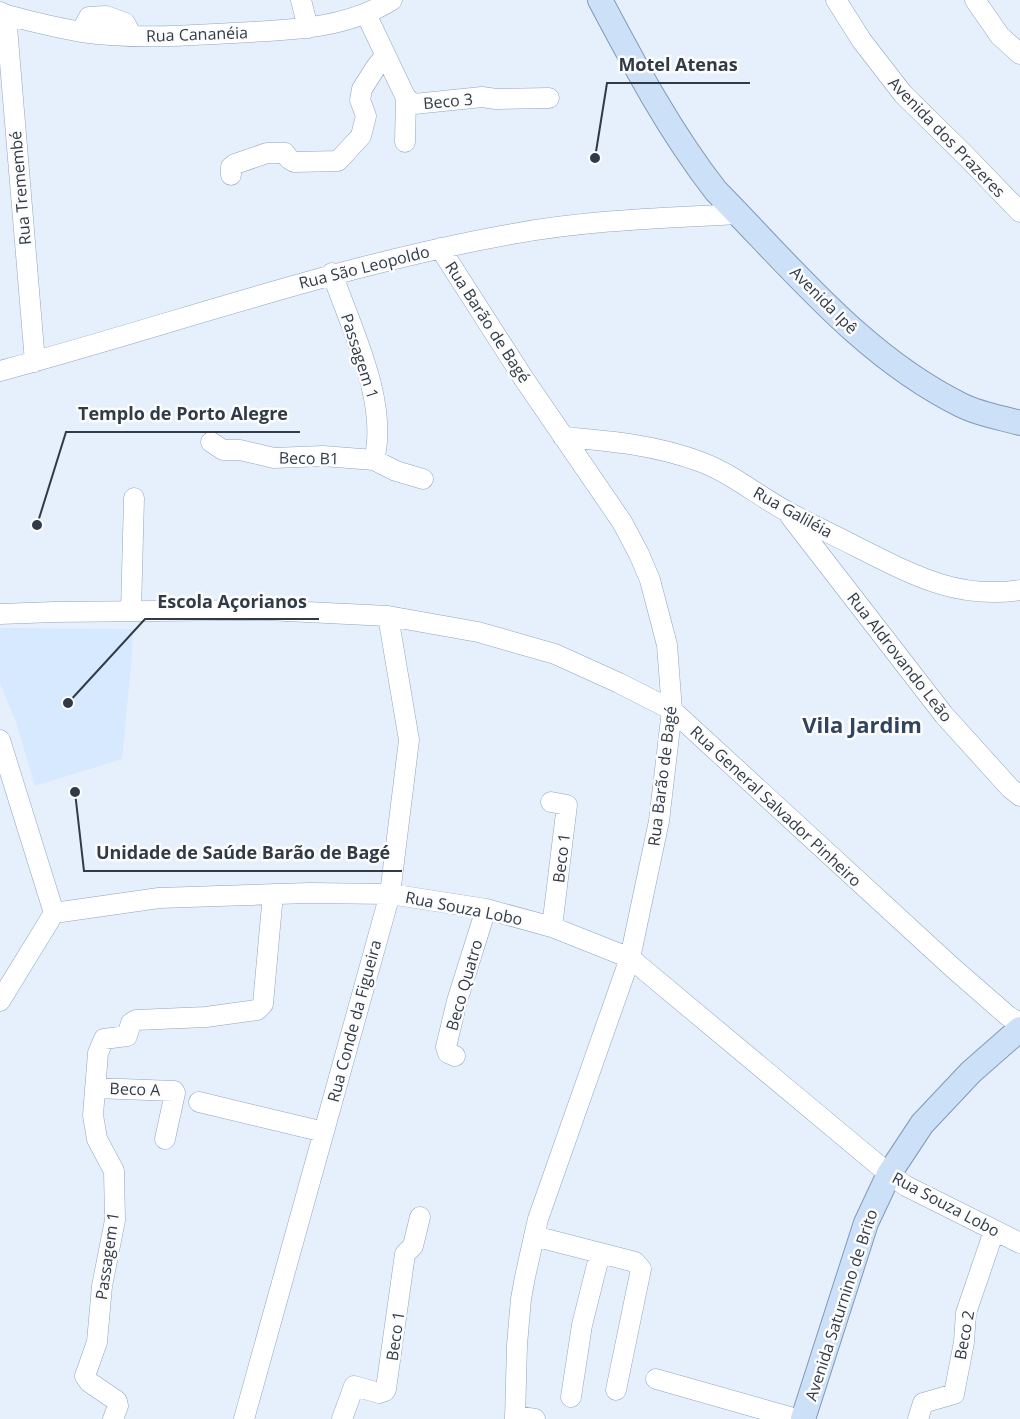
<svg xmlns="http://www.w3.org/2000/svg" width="1020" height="1419" viewBox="0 0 1020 1419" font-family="'Open Sans',sans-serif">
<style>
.built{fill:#d7e9ff}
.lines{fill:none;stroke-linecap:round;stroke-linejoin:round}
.minor-casing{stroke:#8ea5c2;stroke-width:21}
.major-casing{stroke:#8099b7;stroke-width:26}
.minor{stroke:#fff;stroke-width:20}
.major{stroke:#cce0f8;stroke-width:24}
.labels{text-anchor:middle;stroke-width:5;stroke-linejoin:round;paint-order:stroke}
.street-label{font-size:16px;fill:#313b47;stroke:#fcfcfc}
.district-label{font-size:22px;font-weight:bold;fill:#30445d;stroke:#fcfcfc}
.leader{fill:none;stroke:#313b47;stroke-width:2}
.callout-dot{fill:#313b47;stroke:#fcfcfc;stroke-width:2}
.callout-label{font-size:18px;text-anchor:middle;font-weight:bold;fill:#313b47;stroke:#fcfcfc;stroke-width:5;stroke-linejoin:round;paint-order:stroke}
</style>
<rect width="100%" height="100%" fill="#e6f0fc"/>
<!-- built -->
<path class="built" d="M0 628 133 629 132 656 122 759 35 786 16 722 0 683Z"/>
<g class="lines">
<defs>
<path id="minor" d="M301 0 308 28
M836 0 862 41 903 94 966 156 1020 212
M975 0 1000 36 1020 54
M0 12 6 15C31 21 56 28 82 32 131 39 183 36 232 33 286 30 344 30 392 0
M366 14 406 98 414 104 482 97 496 99 549 98
M0 16 6 15 35 362
M81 32 89 17 106 16 125 23 132 36
M405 142 406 98
M231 175V167L235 164 267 153H285L289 159 294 162 338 161 361 136 366 116 360 100 362 89 376 67 385 56
M440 248 524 379 622 522 639 554 650 580 667 645 672 710 659 821 630 958 538 1219 525 1277 521 1299 517 1345 515 1419
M332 273C351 328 389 402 374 460L396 471 423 479
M0 371C171 325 338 265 512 234 587 220 663 218 738 214
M563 437C611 441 656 445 701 462 733 474 758 496 788 512 810 524 834 535 857 547 911 574 957 600 1020 590
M211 442 223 450H240L274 458 323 456 374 460
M790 516 944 715 1010 788 1020 796
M131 611 134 498
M0 614 54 612 266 610 388 616 478 632 555 654 619 683 672 710 953 968 1008 1016 1020 1023
M0 740 54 913
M551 802 567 805 552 927
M0 1001 54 913 159 898 309 893 390 894 486 909 552 927 630 958 889 1174 906 1186 1020 1243
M455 1056 448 1053 446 1047 457 1001 486 909
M95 1088 174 1091 175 1093 165 1139
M199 1102 324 1132
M534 1236 635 1262 641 1269 616 1390
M656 1379 797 1419
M571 1397 582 1325 600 1253
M515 1416 535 1419
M113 1419 118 1406 117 1401 89 1382 85 1376 97 1342 102 1286 115 1220 114 1171 97 1139 93 1115 98 1053 104 1039 127 1036 131 1023 136 1020 206 1017 257 1010 263 1004 273 894
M244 1419 390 894 409 740 388 616
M342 1419 354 1386 379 1393 385 1391 386 1389 405 1254 413 1246 420 1217
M918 1419 923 1403 954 1394 964 1342 966 1313 994 1231"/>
<path id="major" d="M600 0C635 66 670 132 716 191 792 268 864 358 963 406 980 414 1002 418 1020 423
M803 1419 866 1223 889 1174 922 1124 971 1072 1020 1029"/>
</defs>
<!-- minor casing -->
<use href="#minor" class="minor-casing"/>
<!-- major casing -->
<use href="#major" class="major-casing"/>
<!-- minor -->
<use href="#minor" class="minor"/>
<!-- major -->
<use href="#major" class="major"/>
</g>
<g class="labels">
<!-- street labels -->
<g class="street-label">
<text transform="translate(197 34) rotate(-2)" y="6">Rua Cananéia</text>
<text transform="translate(448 101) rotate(-5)" y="6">Beco 3</text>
<text transform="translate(947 137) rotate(46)" y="6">Avenida dos Prazeres</text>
<text transform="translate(20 188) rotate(-95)" y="6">Rua Tremembé</text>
<text transform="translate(364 267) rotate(-14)" y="6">Rua São Leopoldo</text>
<text transform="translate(824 300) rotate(45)" y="6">Avenida Ipê</text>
<text transform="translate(488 322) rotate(57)" y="6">Rua Barão de Bagé</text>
<text transform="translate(360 356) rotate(72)" y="6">Passagem 1</text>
<text transform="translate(309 458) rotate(1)" y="6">Beco B1</text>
<text transform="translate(793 512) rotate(29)" y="6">Rua Galiléia</text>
<text transform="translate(900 657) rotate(52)" y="6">Rua Aldrovando Leão</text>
<text transform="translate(662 776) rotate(-83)" y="6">Rua Barão de Bagé</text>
<text transform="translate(776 806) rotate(43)" y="6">Rua General Salvador Pinheiro</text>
<text transform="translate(561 858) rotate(-83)" y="6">Beco 1</text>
<text transform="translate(464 908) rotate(11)" y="6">Rua Souza Lobo</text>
<text transform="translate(464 985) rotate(-74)" y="6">Beco Quatro</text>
<text transform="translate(354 1021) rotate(-75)" y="6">Rua Conde da Figueira</text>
<text transform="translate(135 1089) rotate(2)" y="6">Beco A</text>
<text transform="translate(946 1204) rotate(28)" y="6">Rua Souza Lobo</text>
<text transform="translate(107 1256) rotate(-82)" y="6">Passagem 1</text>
<text transform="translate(841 1305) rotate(-72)" y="6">Avenida Saturnino de Brito</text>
<text transform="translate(964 1335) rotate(-80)" y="6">Beco 2</text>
<text transform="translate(395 1336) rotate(-82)" y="6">Beco 1</text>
</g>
<!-- district labels -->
<g class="district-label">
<text x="862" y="733">Vila Jardim</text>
</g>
</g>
<!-- callouts -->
<path class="leader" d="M595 158L607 83H750M37 525L66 432H300M68 703L145 619H319M75 792L84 871H402"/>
<g class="callout-dot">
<circle cx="595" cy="158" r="6"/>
<circle cx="37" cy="525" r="6"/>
<circle cx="68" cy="703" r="6"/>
<circle cx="75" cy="792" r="6"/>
</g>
<g class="callout-label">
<text x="678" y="71">Motel Atenas</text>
<text x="183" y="420">Templo de Porto Alegre</text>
<text x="232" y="608">Escola Açorianos</text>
<text x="243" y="859">Unidade de Saúde Barão de Bagé</text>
</g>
</svg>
